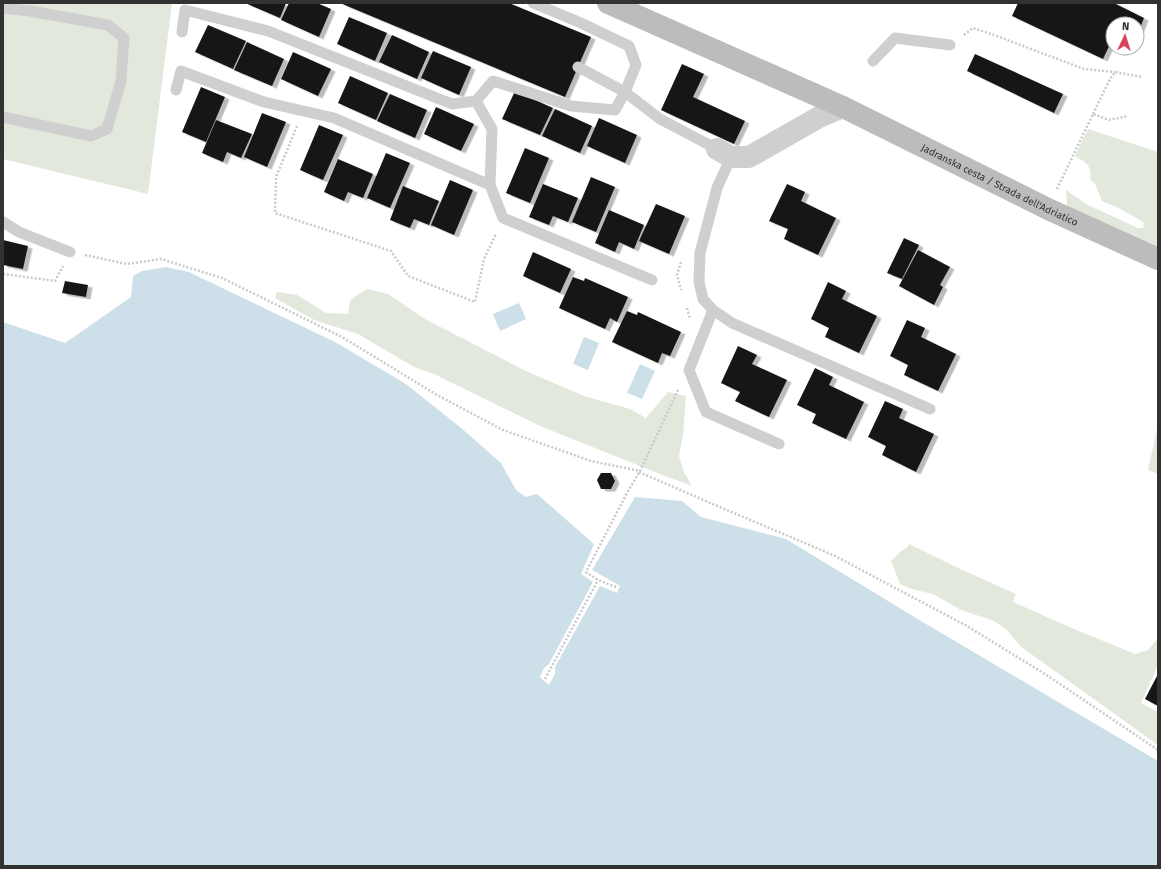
<svg xmlns="http://www.w3.org/2000/svg" width="1161" height="869" viewBox="0 0 1161 869" font-family="'Fira Sans',sans-serif">
<style>
.green{fill:#e3e8dc}
.water{fill:#cde0e9}
.building{fill:#191919;filter:url(#shadow)}
.lines{fill:none;stroke-linecap:round;stroke-linejoin:round}
.path{stroke:#c9c9c9;stroke-width:2.5;stroke-dasharray:2 2;stroke-linecap:butt}
.lane{stroke:#cfcfcf;stroke-width:11}
.street{stroke:#cfcfcf;stroke-width:22}
.secondary{stroke:#bcbcbc;stroke-width:22}
.labels{text-anchor:middle;stroke-width:4;stroke-linejoin:round;paint-order:stroke}
.street-label{font-size:10px;fill:#323232;stroke:#fff}
</style>
<defs>
<filter id="shadow"><feDropShadow dx="4.5" dy="2.5" stdDeviation="0" flood-color="#0004"/></filter>
</defs>
<rect width="100%" height="100%" fill="#fff"/>
<!-- green -->
<path class="green" d="M3 3H172L148 194 3 159Z
M1088 129 1158 152V247L1067 207 1066 190 1088 205 1138 228H1143L1144 223C1131 214 1117 207 1102 201L1095 184 1090 179C1092 165 1086 163 1075 156Z
M367 289 388 294 425 319 526 371 584 396 630 409 646 418 668 392 686 396 683 435 679 456 684 472 692 486 665 476 540 426 436 375 414 367 358 334 314 320 275 298 277 292 297 295 326 313 348 314 350 301 354 297Z
M1158 425V474L1148 470Z
M909 544 956 567 1016 594 1013 602 1067 626 1135 654 1148 650 1158 638V665L1141 703 1158 712V745L1020 646 1007 630 994 621 961 610 933 594 911 589 900 584 891 561 900 552 908 547Z"/>
<!-- water -->
<path class="water" d="M166 267 189 272 337 343 406 384 460 427 501 463 516 490 526 497 537 494 594 544 581 574 593 582 549 664 544 668 540 677 549 685 555 674V667L600 586 617 593 620 586 592 570 635 497 682 501 701 517 786 539 921 621 1158 761V866H3V322L65 343 131 297 133 276 142 271Z
M519 303 526 319 500 331 493 314Z
M584 337 599 343 588 370 573 364Z
M640 364 655 371 642 399 627 393Z"/>
<!-- building -->
<path class="building" d="M245 3H286L280 18Z
M289 3H317L331 9 319 37 281 20Z
M340 3H509L591 37 565 97Z
M1018 3H1114L1144 18 1137 36V24H1113V43L1111 42 1103 59 1012 16Z
M349 17 387 33 375 61 337 44Z
M208 25 246 41 233 69 195 52Z
M392 35 429 52 417 79 379 62Z
M247 42 284 59 272 86 234 70Z
M433 51 471 67 459 95 421 78Z
M293 52 331 69 318 96 281 79Z
M975 54 1063 94 1054 113 967 71Z
M682 64 704 74 693 97 745 121 734 144 661 110Z
M350 76 388 93 376 120 338 103Z
M201 87 225 97 206 142 182 132Z
M515 91 553 108 540 135 502 119Z
M390 94 427 110 415 138 377 121Z
M436 107 474 124 461 151 424 134Z
M555 109 592 126 580 153 542 136Z
M262 113 286 122 267 167 244 157Z
M599 118 637 135 625 163 587 146Z
M216 120 252 134 241 158 227 152 223 162 202 153Z
M319 125 343 135 323 180 300 170Z
M525 148 549 158 530 203 506 193Z
M386 153 410 163 390 208 367 198Z
M338 159 373 174 363 198 348 192 344 201 324 192Z
M591 177 615 187 596 232 572 222Z
M450 180 473 190 454 235 431 225Z
M543 184 578 198 568 222 553 216 549 225 529 217Z
M787 184 805 192 801 201 836 218 818 255 784 239 788 229 769 221Z
M403 186 439 201 429 225 414 219 410 228 390 220Z
M656 204 685 216 669 254 639 241Z
M609 210 644 225 634 249 619 242 615 252 595 243Z
M904 238 919 245 902 279 887 273Z
M3 240 28 246 23 269 3 265Z
M918 250 950 267 940 285 943 287 934 305 899 286Z
M533 252 571 269 560 293 523 276Z
M573 277 584 281 585 278 628 297 617 322 610 318 605 329 559 308Z
M65 281 88 285 86 297 62 293Z
M828 282 846 291 842 299 877 316 859 353 825 337 829 328 811 319Z
M627 311 637 315 638 312 681 332 670 356 662 353 658 363 612 342Z
M907 320 925 328 921 337 956 354 938 391 904 375 908 365 890 356Z
M738 346 757 355 752 364 787 380 769 417 735 401 740 392 721 383Z
M815 368 833 377 829 385 864 402 846 439 812 423 816 414 797 405Z
M885 401 903 409 899 418 934 434 916 472 882 455 886 446 868 437Z
M601 473H611L615 481 611 489H601L597 480Z
M1158 674V706L1145 699Z"/>
<g class="lines">
<!-- path -->
<path class="path" d="M964 35 973 28 994 35 1084 69 1115 72
M1093 114 1110 79 1115 72 1142 77
M297 126 276 177 275 213 391 251 408 276 475 302 484 259 496 234
M1057 189 1093 114 1109 120 1128 116
M85 255 127 264 161 259 222 278 342 337 437 395 503 430 591 461 640 471
M681 262 677 275 681 290
M3 274 55 281 63 266
M687 308 690 319
M639 472 708 502 833 555 967 626 1045 674 1158 750
M616 587 598 580 586 572 627 493 640 471 678 390
M545 679 598 580"/>
<!-- lane -->
<path class="lane" d="M533 3 581 23 629 46 636 65 625 92 615 110 571 106 493 81 476 101 492 129 490 185 503 218 652 280
M3 8 30 11 108 25 124 38 121 81 107 129 91 136 3 117
M182 32 185 10 268 31 452 104 476 101
M873 61 895 38 950 45
M578 67 625 92 660 119 717 149
M176 90 181 71 264 102 334 118 490 185
M731 157 717 188 700 253 699 282 703 299 713 310 732 323 930 409
M3 222 19 232 70 252
M713 310 689 370 706 412 779 444"/>
<!-- street -->
<path class="street" d="M717 149 731 157H749L821 116 843 107"/>
<!-- secondary -->
<path class="secondary" id="s1" d="M608 3 843 107 1048 209 1158 259"/>
</g>
<g class="labels">
<!-- street labels -->
<g class="street-label">
<text dy="4" stroke="none"><textPath href="#s1" startOffset="432">Jadranska cesta / Strada dell'Adriatico</textPath></text>
</g>
</g>
<!-- border -->
<rect width="1161" height="869" fill="none" stroke="#323232" stroke-width="8"/>
<!-- north arrow -->
<g transform="translate(1125 36) rotate(4)"><circle r="19" fill="#ffffff" stroke="#adadad"/>
<path d="M0-3L7 15L0 10L-7 15Z" fill="#d94558"/>
<text y="-6" font-size="11" font-weight="bold" text-anchor="middle" fill="#323232">N</text>
</g>
</svg>
